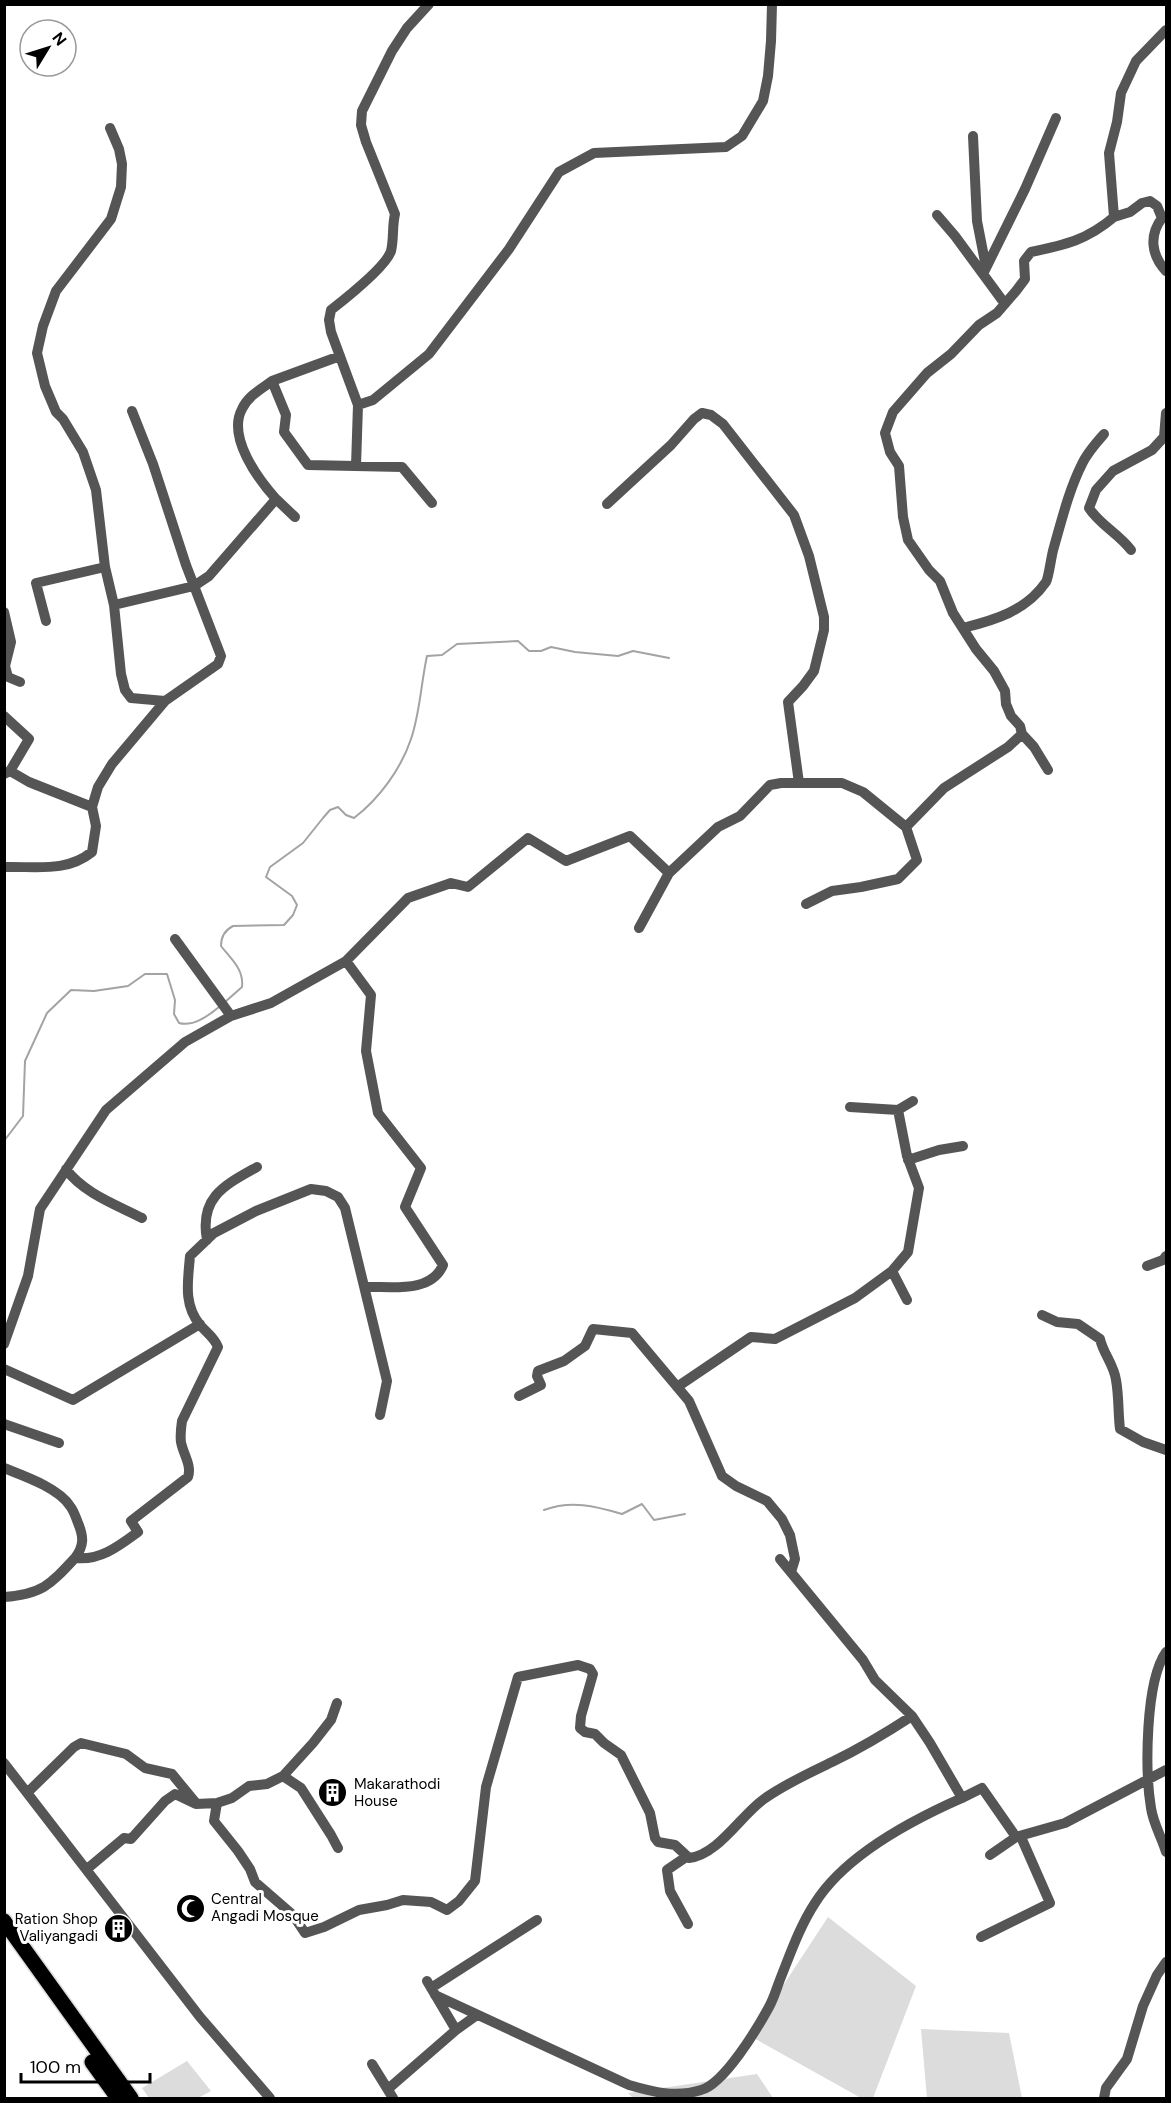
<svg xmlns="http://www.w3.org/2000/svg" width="1171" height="2103" viewBox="0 0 1171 2103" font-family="'DM Sans',sans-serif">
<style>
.green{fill:#dcdcdc}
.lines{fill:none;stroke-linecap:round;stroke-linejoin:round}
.stream{stroke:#a3a3a3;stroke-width:2}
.primary-casing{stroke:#dbdbdb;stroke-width:18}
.minor{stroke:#555;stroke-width:10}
.primary{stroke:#000;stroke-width:15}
.labels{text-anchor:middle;stroke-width:6;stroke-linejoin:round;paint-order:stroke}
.poi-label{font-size:15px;fill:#000;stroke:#fff;text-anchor:start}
</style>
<rect width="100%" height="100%" fill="#fff"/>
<!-- green -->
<path class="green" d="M828 1917 916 1986 873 2098H861L750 2036Z
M921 2029 1009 2033 1022 2098H927Z
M187 2061 211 2091 198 2098H149L142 2088Z
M757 2074 773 2098H633L628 2093Z"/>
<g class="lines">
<!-- stream -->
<path class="stream" d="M225 1002 242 987C244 969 231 959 221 946 221 936 225 930 233 926L284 925 293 915 297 905 292 896 266 877 270 867 303 843 323 818 330 810 338 807 346 815 354 818C379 799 401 769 411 739 420 713 421 683 427 656L442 655 457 644 518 641 529 651H541L551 647 575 652 618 656 633 651 669 658
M4 1141 23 1116 25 1061 47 1013 71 990 94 991 128 986 145 974H167L175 1000 174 1014 179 1023C193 1027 208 1016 219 1007
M544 1510C571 1500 595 1506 622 1514L642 1504 654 1520 685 1514"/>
<defs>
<path id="primary" d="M4 1921 131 2098
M92 2062 118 2098"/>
</defs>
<!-- primary casing -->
<use href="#primary" class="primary-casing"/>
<!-- minor -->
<path class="minor" d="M110 128 119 149 122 164 121 187 111 219 56 291 43 326 37 353 45 386 56 412 63 419 83 452 96 490 105 567 114 605 194 586 209 576 276 499C258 479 227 437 242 409 248 396 261 389 272 381
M973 136 977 221 986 267
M937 215 955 236 1005 304
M1114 217 1130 212 1142 203 1150 201 1157 206 1162 218C1149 235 1151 255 1166 271
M983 274 1025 189 1056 118
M340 356 272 381 286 415 284 432 308 465 402 467 432 503
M358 405 331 332 329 320 331 310C345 299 386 267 391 251 394 239 392 226 395 214L366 142 361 125 362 111 392 51 407 28 429 4
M356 466 358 405 373 400 429 354 509 249 559 172 594 153 726 147 742 136 763 101 768 76 771 41 772 4
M276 499 295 517
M607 504 671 445 694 419 702 413 711 415 723 424 794 515 809 556 824 617V630L814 671 803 686 788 702 799 783
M1131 550C1118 533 1100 525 1089 508L1096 490 1113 471 1152 450 1164 437 1166 413
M114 605 121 674 125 690 131 698 165 701
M4 612 11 642 5 666 8 677 20 682
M46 621 36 583 105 567
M963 628C995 620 1026 611 1046 582 1049 577 1051 556 1054 547 1062 519 1069 490 1082 464 1087 453 1096 443 1104 434
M4 716 29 739 10 771
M1022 734 1034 747 1048 770
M4 774 10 771 29 782 92 807
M4 867C35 866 66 873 92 852L96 826 92 807 98 787 112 764 165 701 218 664 221 656 186 565 153 464 132 411
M669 873 718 827 740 816 770 785 781 783H842L863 792 906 827 944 788 1008 747 1022 734 1020 726 1011 716 1006 704 1005 691 994 671 976 649 953 613 940 581 929 570 908 540 903 517 899 466 890 452 885 433 893 412 927 373 951 354 979 325 997 313 1016 291 1025 279 1024 261 1031 252C1065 245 1087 240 1114 217L1109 153 1117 122 1121 93 1136 61 1166 30
M806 904 832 891 861 887 898 879 917 860 906 827
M175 939 231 1016
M346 961 371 995 366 1051 378 1113 421 1168 405 1207 443 1265C431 1294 390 1286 365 1287
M850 1107 898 1110
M908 1160 939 1150 963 1146
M66 1169C83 1193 117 1205 142 1218
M207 1240C199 1197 225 1185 257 1167
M1147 1266 1163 1260 1166 1256
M892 1271 907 1300
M1042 1315 1057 1322 1078 1324 1100 1339C1103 1353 1114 1365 1116 1380 1119 1396 1118 1413 1120 1429L1143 1442 1166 1450
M4 1344 28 1276 40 1209 106 1110 185 1042 231 1016 271 1003 346 961 408 898 451 883 468 887 528 838 566 861 630 836 669 873 639 928
M4 1369 73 1400 200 1324
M677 1387 751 1337 775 1339 855 1298 892 1271 908 1252 919 1188 907 1156 898 1110 913 1101
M519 1396 541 1385 537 1376 538 1371 564 1361 585 1346 593 1329 632 1333 689 1401 722 1476 736 1486 767 1501 782 1519 790 1535 795 1559 791 1572
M4 1424 59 1443
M4 1468C24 1476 59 1488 70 1506 74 1511 76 1518 78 1523 84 1537 84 1546 75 1558
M780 1559 863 1660 875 1680 912 1716 930 1743 962 1798 982 1788 1016 1837 990 1855
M4 1597C42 1594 50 1585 75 1558 100 1561 119 1546 138 1532L131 1521 188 1477C192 1465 183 1454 181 1442 180 1435 181 1428 182 1421L218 1347C214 1337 207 1333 200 1325 183 1304 188 1281 190 1256L214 1233 256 1211 311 1189 326 1191 338 1197 345 1208 387 1381 380 1415
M1166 1652C1145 1682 1145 1772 1151 1808 1153 1823 1162 1838 1166 1852
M4 1763 200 2017 270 2098
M283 1776 301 1788 331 1835 338 1848
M28 1792 74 1747 81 1743 126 1754 145 1768 172 1774 195 1802
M217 1803 214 1821 238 1851 250 1869 255 1882 293 1915 305 1933 324 1927 359 1910 387 1905 403 1900 431 1902 447 1910 459 1901 475 1881 486 1787 518 1677 578 1665 590 1669 593 1674 581 1716 580 1728 585 1732 595 1734 604 1743 621 1755 650 1813 655 1838 658 1842 675 1845 689 1858C718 1855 741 1815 764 1799 785 1784 809 1773 832 1762 859 1749 886 1733 912 1716
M1016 1837 1065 1823 1166 1770
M686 1857 667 1870 670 1891 688 1924
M87 1869 124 1838 131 1839 165 1801 175 1794 196 1804 217 1803 232 1798 249 1786 267 1784 283 1776 313 1743 331 1720 337 1703
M981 1937 1050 1903 1021 1837
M431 1988 537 1920
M435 1995 629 2085C653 2092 676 2098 701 2090 724 2084 757 2029 769 2007 774 1998 777 1987 781 1977 791 1952 800 1926 815 1903 845 1855 912 1820 962 1798
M456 2030 477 2015
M372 2064 393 2098
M388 2089 456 2030 427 1981
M1104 2098 1106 2088 1127 2059 1143 2006 1157 1975 1166 1962"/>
<!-- primary -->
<use href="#primary" class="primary"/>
</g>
<!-- icons -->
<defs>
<symbol id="building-disc" viewBox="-11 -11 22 22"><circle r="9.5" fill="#000" stroke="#fff"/><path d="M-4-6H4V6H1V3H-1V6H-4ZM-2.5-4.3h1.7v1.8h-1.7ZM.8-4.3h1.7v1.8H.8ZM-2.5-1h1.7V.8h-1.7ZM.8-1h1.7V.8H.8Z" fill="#fff"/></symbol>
<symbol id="mosque-disc" viewBox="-11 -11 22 22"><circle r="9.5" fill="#000" stroke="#fff"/><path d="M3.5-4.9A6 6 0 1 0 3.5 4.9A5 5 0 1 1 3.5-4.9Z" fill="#fff"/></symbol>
</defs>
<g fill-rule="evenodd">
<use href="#building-disc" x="316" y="1776" width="33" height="33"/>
<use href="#mosque-disc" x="174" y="1892" width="33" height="33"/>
<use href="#building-disc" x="102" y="1912" width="33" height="33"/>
</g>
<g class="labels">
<!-- poi labels -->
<g class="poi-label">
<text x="354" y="1789">Makarathodi<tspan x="354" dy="17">House</tspan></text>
<text x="211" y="1904">Central<tspan x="211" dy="17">Angadi Mosque</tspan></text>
<text x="98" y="1924" text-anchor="end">Ration Shop<tspan x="98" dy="17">Valiyangadi</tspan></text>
</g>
</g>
<!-- border -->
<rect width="1171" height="2103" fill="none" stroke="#000000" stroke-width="12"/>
<!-- north arrow -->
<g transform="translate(48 48) rotate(52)"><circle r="28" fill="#ffffff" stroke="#999999" stroke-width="1.5"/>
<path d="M0-4.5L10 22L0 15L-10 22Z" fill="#000000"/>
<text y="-9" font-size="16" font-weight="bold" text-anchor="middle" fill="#000000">N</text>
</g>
<!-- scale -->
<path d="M21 2073v9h129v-9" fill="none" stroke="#000000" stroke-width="3"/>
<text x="30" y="2073" font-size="18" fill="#000000" stroke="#ffffff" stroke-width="4.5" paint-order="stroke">100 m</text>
</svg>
